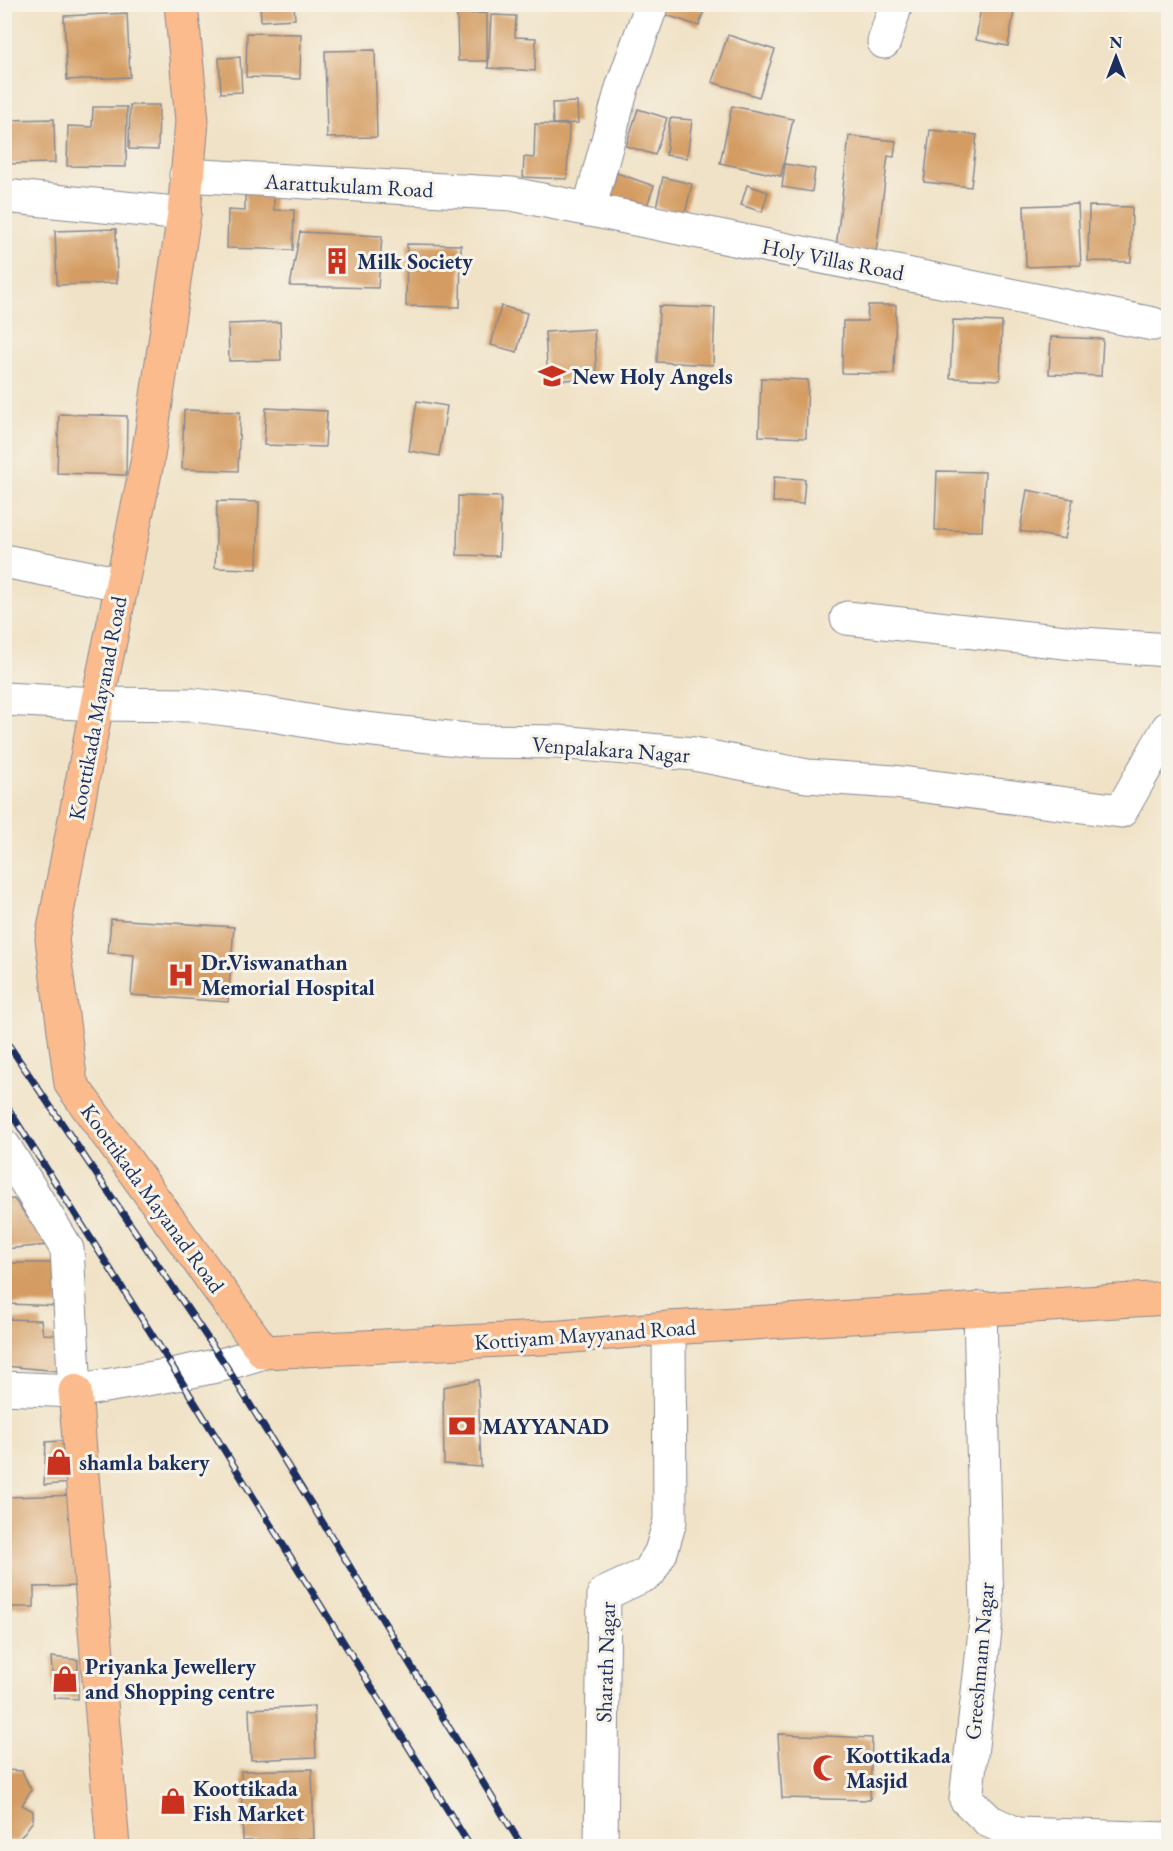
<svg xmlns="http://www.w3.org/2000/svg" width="1173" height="1851" viewBox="0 0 1173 1851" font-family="'EB Garamond',serif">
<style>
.building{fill:#d49c62}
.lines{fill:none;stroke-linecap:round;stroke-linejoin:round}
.minor-casing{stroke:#868892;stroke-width:35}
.major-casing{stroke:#868892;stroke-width:35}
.minor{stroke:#fff;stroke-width:33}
.major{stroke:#fbbb8d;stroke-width:33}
.rail-casing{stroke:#1b2f5e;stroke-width:7}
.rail{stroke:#f7f3e8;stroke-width:4.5;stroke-dasharray:14;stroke-linecap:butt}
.labels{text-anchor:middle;stroke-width:6;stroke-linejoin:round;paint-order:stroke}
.street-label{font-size:22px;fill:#1b2f5e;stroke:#f7f3e8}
.poi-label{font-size:22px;font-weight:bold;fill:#1b2f5e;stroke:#f7f3e8;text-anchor:start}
</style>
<rect width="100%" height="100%" fill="#f7f3e8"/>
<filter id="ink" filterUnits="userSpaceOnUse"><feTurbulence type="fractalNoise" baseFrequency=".0167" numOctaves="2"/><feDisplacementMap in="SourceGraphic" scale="12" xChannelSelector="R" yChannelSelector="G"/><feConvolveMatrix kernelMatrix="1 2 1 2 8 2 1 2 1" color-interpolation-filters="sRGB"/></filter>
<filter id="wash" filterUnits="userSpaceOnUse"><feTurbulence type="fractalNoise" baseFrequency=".008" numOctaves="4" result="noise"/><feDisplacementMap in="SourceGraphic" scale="24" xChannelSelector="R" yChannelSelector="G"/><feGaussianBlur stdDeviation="1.35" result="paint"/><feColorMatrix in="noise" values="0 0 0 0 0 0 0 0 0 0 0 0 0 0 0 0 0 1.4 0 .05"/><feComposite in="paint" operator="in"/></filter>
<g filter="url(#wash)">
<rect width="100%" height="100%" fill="#f0e2c6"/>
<g id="blocks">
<!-- building -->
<path class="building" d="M260 4H294L295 19 261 21Z
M659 4H706L699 26 657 12Z
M981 6 1014 12 1008 46 976 40Z
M127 13 130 77 67 80 64 16Z
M487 13V61H458L457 14Z
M491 15 516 16 515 37 536 38 535 71 488 68Z
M4 31H6L8 94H4Z
M247 33 301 34 300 79 246 77Z
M728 35 775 50 759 97 712 82Z
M375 50 377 137 327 138 325 51Z
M240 57 242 92 221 93 219 58Z
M577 102 578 123 553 124 552 103Z
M130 105H159L158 150 129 149Z
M732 106 793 119 781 176 720 163Z
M93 107H127L126 167 67 166 68 126 92 127Z
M638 109 667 118 655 155 626 146Z
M670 118 692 120 687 158 666 155Z
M54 119 55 163 6 164V120Z
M535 124 569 125 567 179 523 177 524 157 534 158Z
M930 130 977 135 971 187 924 182Z
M849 136 896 141 894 157 888 156 876 253 836 248Z
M785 164 815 169 812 192 782 187Z
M617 173 654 186 640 225 603 211Z
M663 177 692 184 685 214 656 207Z
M747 185 768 192 762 212 741 205Z
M245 191 274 192V210H294L293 250 227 248 228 210 245 211Z
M1078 204 1081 265 1026 267 1024 206Z
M1089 206 1132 207 1131 262 1088 261Z
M116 229 117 283 57 285 55 231Z
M300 232 382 236 378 288 290 286Z
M407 244 461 245 460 307 406 306Z
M868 305H896L894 374 842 373 843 321H867Z
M501 306 527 313 517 352 491 345Z
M659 306 715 308 713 365 657 362Z
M953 320 1002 322 1000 380 950 378Z
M280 322 281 360 229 361 228 324Z
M594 329 597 378 548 381 545 332Z
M1051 337 1103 339 1101 376 1049 374Z
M761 378 808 380 806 438 759 436Z
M417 401 447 406 439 456 409 451Z
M266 408 327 411 325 447 264 445Z
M184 410 240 412 238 471 182 469Z
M59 414 127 416 126 475 57 473Z
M937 471 985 472 982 531 935 530Z
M774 477 805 479 803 504 773 502Z
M1027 490 1073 499 1065 539 1020 531Z
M458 496 501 497 499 556 457 555Z
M217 501 259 502 257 569 215 568Z
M111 919 234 927 228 1002 131 995 134 955 108 953Z
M14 1199 48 1245 4 1249V1200Z
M8 1263H60L59 1306 8 1304Z
M4 1319 41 1320 43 1334 59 1335V1371L4 1366Z
M478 1380 481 1467 444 1464 443 1387Z
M73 1440 74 1483 44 1485 46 1442Z
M82 1495 84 1586 34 1587V1607H4V1497Z
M51 1657 78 1660V1699L54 1698Z
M314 1706 316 1757 251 1760 249 1709Z
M778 1734 872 1738 870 1800 782 1798Z
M312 1769 314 1839 243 1841 241 1771Z
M4 1770 22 1771 31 1790 22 1805 33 1811V1821L18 1841H4Z"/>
</g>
</g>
<g filter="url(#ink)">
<use href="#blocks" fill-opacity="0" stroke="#868892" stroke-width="1.5"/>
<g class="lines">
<defs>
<path id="minor" d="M884 42 896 4
M186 175 512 194 1153 324
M4 196 184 214
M589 210 622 88 652 4
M4 561 121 584
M847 618 1083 644 1168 650
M4 699 97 704 194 705 267 714 337 726 476 741 559 742 694 754 807 776 894 782 1121 811 1168 728
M4 1146 67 1249 75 1391
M980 1308 987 1613 966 1799 989 1821 1017 1834 1168 1839
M4 1388 75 1391 177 1374 225 1364 264 1352
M601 1846 604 1594 649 1573 661 1552 670 1521 669 1328"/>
<path id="major" d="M181 4 192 121 184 214 147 463 97 704 52 939 71 1084 264 1352 561 1337 669 1328 1168 1298
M75 1391 113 1846"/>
</defs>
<!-- minor casing -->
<use href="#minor" class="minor-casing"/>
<!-- major casing -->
<use href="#major" class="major-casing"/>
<!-- minor -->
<use href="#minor" class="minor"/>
<!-- major -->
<use href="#major" class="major"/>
<defs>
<path id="rail" d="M4 1038 225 1364 522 1846
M4 1102 177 1374 470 1846"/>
</defs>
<!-- rail casing -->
<use href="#rail" class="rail-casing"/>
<!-- rail -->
<use href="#rail" class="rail"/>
</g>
</g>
<!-- icons -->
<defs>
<symbol id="building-bare" viewBox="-9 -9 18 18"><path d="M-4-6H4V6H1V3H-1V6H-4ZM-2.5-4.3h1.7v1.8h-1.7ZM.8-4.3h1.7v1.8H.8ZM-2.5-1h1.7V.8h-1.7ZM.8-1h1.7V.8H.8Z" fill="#c8321e" stroke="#f7f3e8" stroke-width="2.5" paint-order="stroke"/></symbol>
<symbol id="school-bare" viewBox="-9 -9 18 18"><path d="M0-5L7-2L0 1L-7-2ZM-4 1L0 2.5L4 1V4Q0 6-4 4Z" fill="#c8321e" stroke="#f7f3e8" stroke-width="2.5" paint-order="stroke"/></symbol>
<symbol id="hospital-bare" viewBox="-9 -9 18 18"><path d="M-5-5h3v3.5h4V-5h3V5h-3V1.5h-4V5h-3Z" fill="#c8321e" stroke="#f7f3e8" stroke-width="2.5" paint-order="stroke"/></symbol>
<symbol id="bank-bare" viewBox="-9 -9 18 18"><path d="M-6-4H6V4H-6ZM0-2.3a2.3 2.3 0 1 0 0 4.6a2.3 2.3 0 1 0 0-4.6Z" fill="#c8321e" stroke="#f7f3e8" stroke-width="2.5" paint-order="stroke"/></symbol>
<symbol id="shop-bare" viewBox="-9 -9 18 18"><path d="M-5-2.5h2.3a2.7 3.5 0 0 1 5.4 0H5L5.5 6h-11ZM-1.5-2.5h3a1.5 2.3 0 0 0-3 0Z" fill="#c8321e" stroke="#f7f3e8" stroke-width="2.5" paint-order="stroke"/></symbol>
<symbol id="mosque-bare" viewBox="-9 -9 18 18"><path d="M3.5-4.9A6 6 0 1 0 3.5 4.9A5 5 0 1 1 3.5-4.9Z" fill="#c8321e" stroke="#f7f3e8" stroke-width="2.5" paint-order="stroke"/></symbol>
</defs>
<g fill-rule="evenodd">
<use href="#building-bare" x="318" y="242" width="38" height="38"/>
<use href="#school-bare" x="533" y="357" width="38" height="38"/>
<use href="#hospital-bare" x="162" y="956" width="38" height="38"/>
<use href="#bank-bare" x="443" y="1407" width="38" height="38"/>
<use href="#shop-bare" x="40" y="1443" width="38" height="38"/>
<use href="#shop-bare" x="46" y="1660" width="38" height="38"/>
<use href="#mosque-bare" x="807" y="1749" width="38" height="38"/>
<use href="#shop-bare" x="154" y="1782" width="38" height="38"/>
</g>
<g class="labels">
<!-- street labels -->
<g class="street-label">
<text transform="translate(349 185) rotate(3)" y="8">Aarattukulam Road</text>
<text transform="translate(833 259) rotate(11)" y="8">Holy Villas Road</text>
<text transform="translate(97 708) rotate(-79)" y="8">Koottikada Mayanad Road</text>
<text transform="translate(611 749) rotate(4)" y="8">Venpalakara Nagar</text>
<text transform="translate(153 1198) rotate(54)" y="8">Koottikada Mayanad Road</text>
<text transform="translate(585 1334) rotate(-4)" y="8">Kottiyam Mayyanad Road</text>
<text transform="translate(979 1661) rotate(-85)" y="8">Greeshmam Nagar</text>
<text transform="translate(605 1662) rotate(-88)" y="8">Sharath Nagar</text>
</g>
<!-- poi labels -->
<g class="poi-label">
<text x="357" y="269">Milk Society</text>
<text x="572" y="384">New Holy Angels</text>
<text x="201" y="970">Dr.Viswanathan<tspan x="201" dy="25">Memorial Hospital</tspan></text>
<text x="482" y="1434">MAYYANAD</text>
<text x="79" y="1470">shamla bakery</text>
<text x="85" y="1674">Priyanka Jewellery<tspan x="85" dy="25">and Shopping centre</tspan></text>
<text x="846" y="1763">Koottikada<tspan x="846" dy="25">Masjid</tspan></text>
<text x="193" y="1796">Koottikada<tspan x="193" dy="25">Fish Market</tspan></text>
</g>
</g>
<!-- margin -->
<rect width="1173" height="1851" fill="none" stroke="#f7f3e8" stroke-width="24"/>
<!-- north arrow -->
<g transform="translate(1116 57)" stroke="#f7f3e8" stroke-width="4.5" paint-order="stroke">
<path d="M0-4.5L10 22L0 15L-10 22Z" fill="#1b2f5e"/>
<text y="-9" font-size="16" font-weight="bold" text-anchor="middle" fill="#1b2f5e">N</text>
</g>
</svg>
